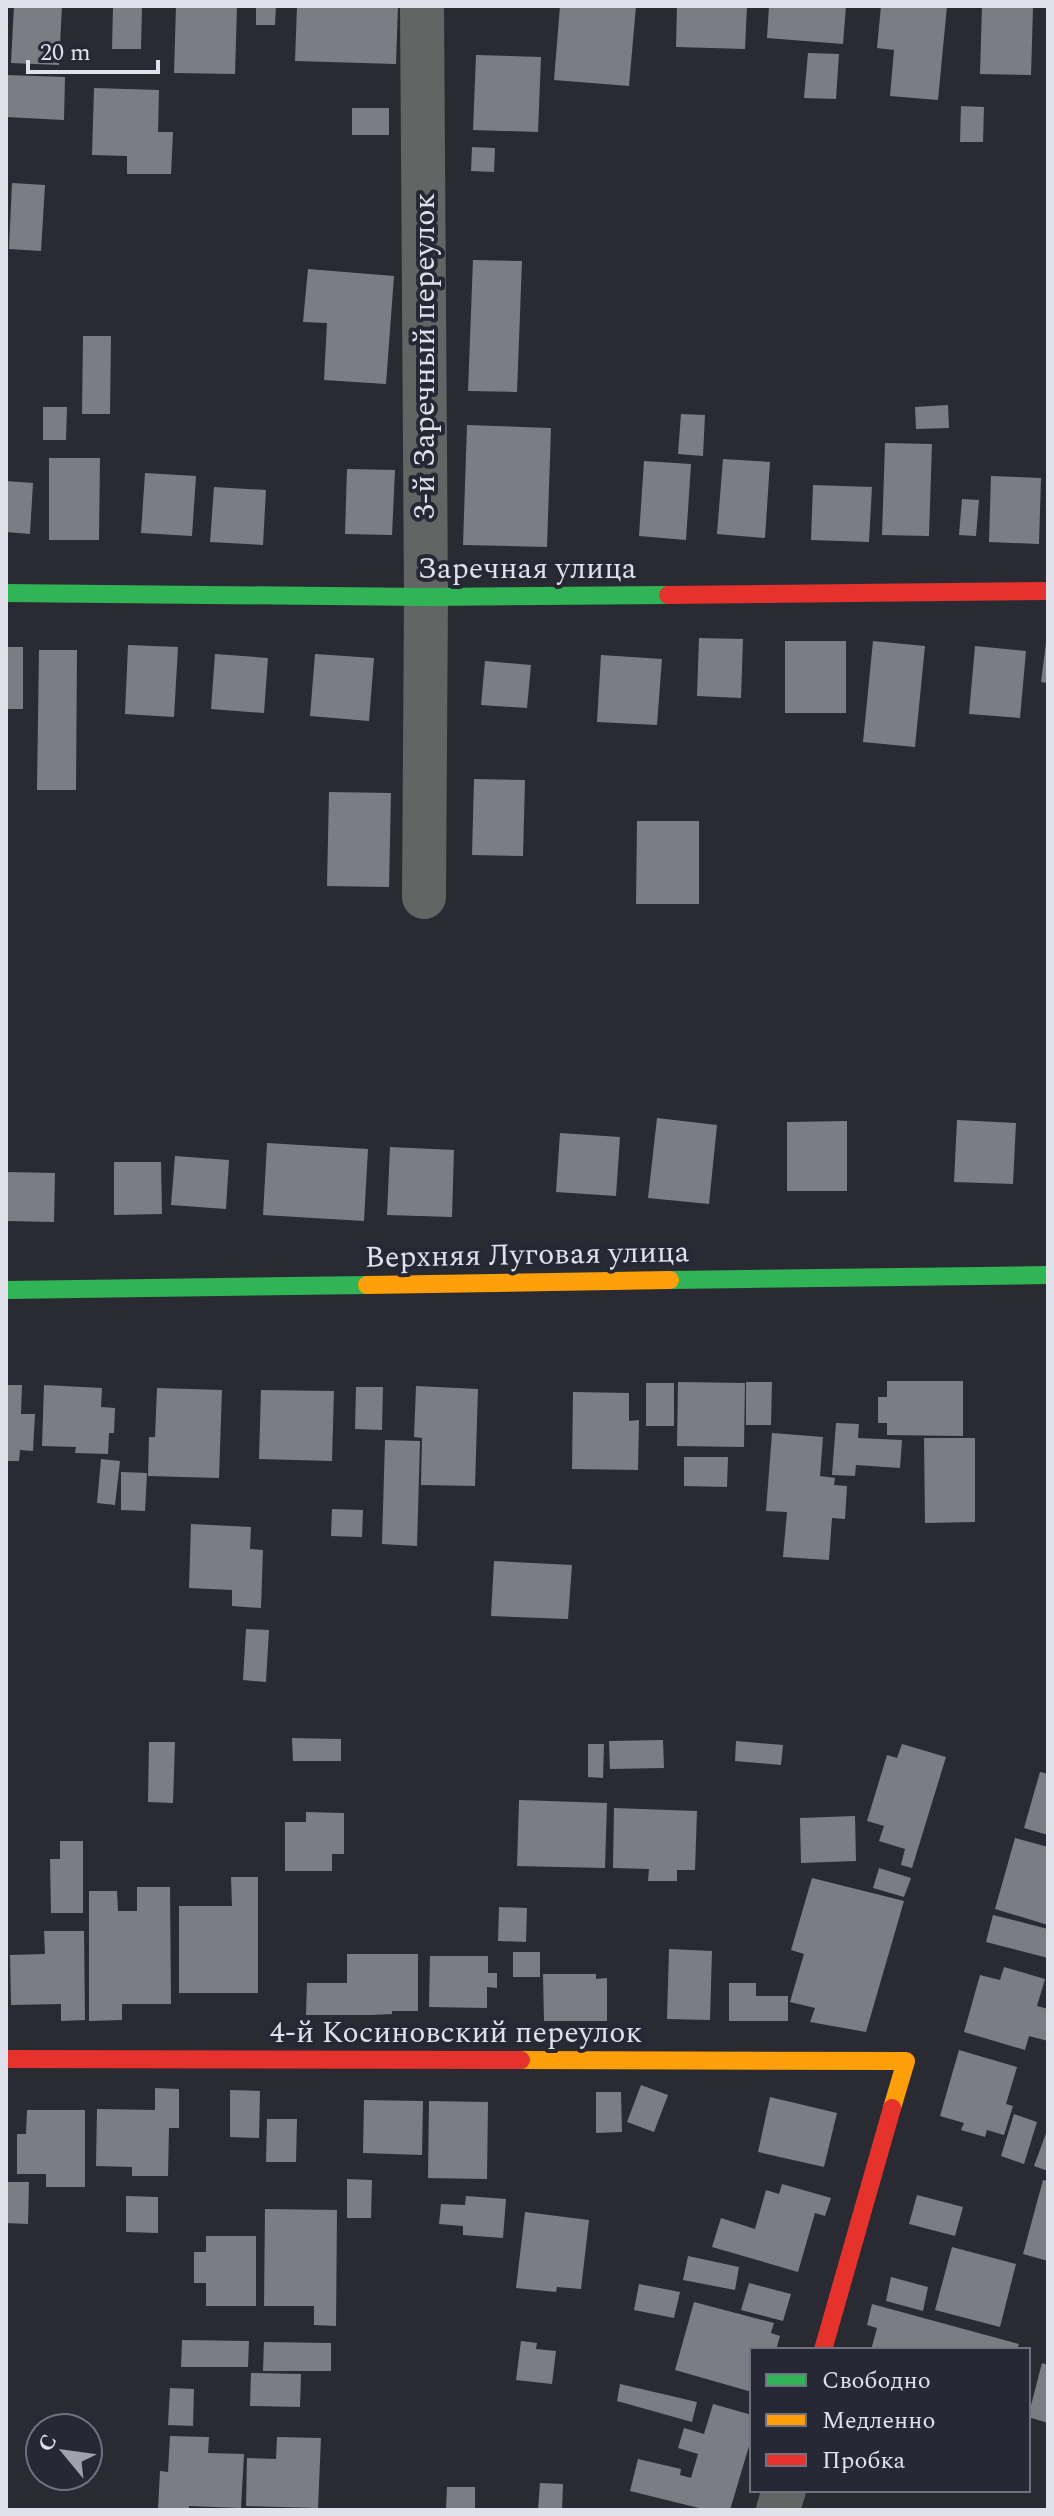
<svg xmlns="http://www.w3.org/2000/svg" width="1054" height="2516" viewBox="0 0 1054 2516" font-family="Spectral,serif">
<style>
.building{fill:#7c7d83}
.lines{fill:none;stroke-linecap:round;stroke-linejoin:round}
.street{stroke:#626564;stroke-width:44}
.fast{stroke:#30b455;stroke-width:18}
.slow{stroke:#ff9f0a;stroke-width:18}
.jam{stroke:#e5322d;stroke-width:18}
.labels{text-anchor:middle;stroke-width:8;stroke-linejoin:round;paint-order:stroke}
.street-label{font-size:30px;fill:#e0e1ea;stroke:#272835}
</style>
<rect width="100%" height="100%" fill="#2a2b32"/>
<!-- building -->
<path class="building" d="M14 6H62L59 65 11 63Z
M176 6H237L235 74 174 73Z
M256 6H276L275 25H256Z
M297 6H398L396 64 295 61Z
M560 6H636L629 86 554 80Z
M677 6H747L745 49 676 47Z
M769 6H846L843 44 767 38Z
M881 6H947L938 100 890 96 894 50 877 48Z
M982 6 1033 7 1031 75 980 74Z
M113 7H142L141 49H112Z
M808 53 839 54 836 99 804 98Z
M476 55 541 57 538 132 473 130Z
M6 75 65 77 64 120 6 117Z
M94 88 159 90 158 132H173L171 174H127V156L92 155Z
M961 106 984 107 983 142H960Z
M352 108H389V135H352Z
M472 147 495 148 494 172 471 171Z
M12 183 45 185 41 251 9 249Z
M473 260 522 261 517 392 468 391Z
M308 269 394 276 386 384 324 380 327 323 303 322Z
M83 336H111L110 414H82Z
M948 405 949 428 916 429 915 407Z
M43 407H67L66 440H43Z
M681 414 705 415 703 456 678 454Z
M467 425 551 428 547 547 463 545Z
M885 443 932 444 929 536 882 535Z
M49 458H100L99 540H49Z
M723 459 770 462 765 538 717 534Z
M644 461 691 464 686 540 639 536Z
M347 469 395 470 392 535 345 534Z
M145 473 196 476 192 536 141 533Z
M991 476 1041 478 1039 544 989 542Z
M6 481 33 483 30 534 6 532Z
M813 485 872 487 869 542 811 540Z
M214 487 266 490 263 545 210 542Z
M962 499 979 500 976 536 959 535Z
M699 638 743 639 741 698 697 696Z
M785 641H846V713H785Z
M873 641 925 646 915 747 863 742Z
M1046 643H1048V683L1041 682Z
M128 645 178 647 174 717 125 714Z
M975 646 1026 651 1020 718 969 714Z
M6 647H23V709H6Z
M39 650H77L76 790H37Z
M215 654 268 658 264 713 211 709Z
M315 654 374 658 369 721 310 716Z
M601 655 662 659 657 725 597 722Z
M485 661 531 665 527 708 481 705Z
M474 779 525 780 523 856 472 855Z
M329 792 391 793 389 887 327 886Z
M637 821H699V904H636Z
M657 1118 717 1125 709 1204 648 1198Z
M957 1120 1016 1123 1013 1184 954 1182Z
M847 1121V1191H787V1122Z
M560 1133 620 1137 616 1196 556 1192Z
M267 1143 368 1149 364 1221 263 1215Z
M390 1147 454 1150 452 1217 387 1215Z
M175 1156 229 1160 226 1209 171 1205Z
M114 1162H161L162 1214 114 1215Z
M6 1172 55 1173 54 1222 6 1221Z
M887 1381H963V1436L887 1435V1423H878V1397H887Z
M678 1382 745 1383 744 1447 677 1446Z
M746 1382H772L771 1425H746Z
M646 1383H674V1426H646Z
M6 1385H22L21 1414H35L33 1451 20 1450 19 1461H6Z
M44 1385 102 1388 101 1407 115 1408 114 1433H109L108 1454 75 1453 76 1447 42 1446Z
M416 1386 478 1389 475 1486 421 1485 422 1438 414 1437Z
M356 1387H383L382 1430 355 1429Z
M157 1388 222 1390 219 1478 148 1476 149 1437H155Z
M261 1390 334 1391 332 1461 259 1459Z
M573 1392 629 1393V1421L639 1420 638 1470 572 1469Z
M836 1423 859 1424 858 1438 902 1440 900 1468 856 1465 855 1476 832 1475Z
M772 1433 823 1437 820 1476 835 1478 834 1485 847 1486 845 1519 832 1518 829 1560 783 1557 787 1512 766 1511Z
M924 1438H975V1522L925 1523Z
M385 1440 420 1441 417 1546 382 1544Z
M684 1457H728L727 1487 684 1486Z
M101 1459 120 1461 115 1505 97 1503Z
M121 1472 147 1473 145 1511 121 1510Z
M332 1509 363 1510 362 1537 331 1536Z
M191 1524 251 1527 250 1549 263 1550 261 1608 232 1606V1590L189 1588Z
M494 1561 572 1565 568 1619 491 1616Z
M246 1629 269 1630 266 1682 243 1680Z
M292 1738 341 1739V1761H293Z
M663 1740 664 1768 610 1769 609 1741Z
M736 1741 783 1745 781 1765 735 1761Z
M149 1742H175L173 1803 148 1802Z
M588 1744H604L603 1778 588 1777Z
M902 1744 946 1757 912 1868 901 1865 905 1849 879 1841 884 1826 867 1821 887 1755 897 1758Z
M1040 1772 1048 1774V1835L1024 1828Z
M519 1800 607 1803 605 1868 517 1866Z
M614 1808 697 1811 695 1870H677V1881H648L649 1869 613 1868Z
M306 1812 344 1813V1854H332V1871H285V1822H306Z
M855 1816 856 1861 801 1863 800 1818Z
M1015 1838 1048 1847V1925L995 1909Z
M60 1841H83V1913H51L50 1859H60Z
M879 1868 911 1878 904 1897 873 1888Z
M231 1877H258V1993H179V1906H232Z
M812 1878 904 1901 866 2032 810 2022 815 2008 790 2002 804 1954 791 1950Z
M137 1887H170L171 2004H122V2020L89 2021V1891H117L118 1911H137Z
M499 1907 527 1908 526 1942 498 1941Z
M993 1915 1048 1929V1958L986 1942Z
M44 1931H84L85 2020 61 2021V2004L11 2005 10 1955 45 1954Z
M669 1949 712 1951 710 2020 667 2019Z
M513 1952H540V1977H513Z
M347 1954H418V2011H392V2014L371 2015H306L307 1983H347Z
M430 1956H488V1973H497V1988L487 1987V2008L429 2007Z
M1004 1967 1045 1979 1037 2006 1048 2009V2041L1029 2036 1025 2050 964 2032 980 1975 1000 1980Z
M543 1974H596V1979L607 1978V2021H544Z
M729 1983H756V1996H788V2021H729Z
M959 2050 1017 2067 1006 2104 1013 2106 1004 2135 987 2130 985 2137 961 2130 964 2123 940 2116Z
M641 2085 668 2095 654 2132 627 2122Z
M155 2088 179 2089V2128H169L168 2176H132V2167L96 2166 97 2109 155 2110Z
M230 2090 260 2091 259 2138 230 2137Z
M596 2092H621L622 2132 596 2133Z
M770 2097 837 2113 824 2167 758 2152Z
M364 2100 423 2101 422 2155 363 2153Z
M429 2101 488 2102 487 2179 428 2178Z
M27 2110H85V2187H46V2174H17V2134H26Z
M1014 2114 1037 2122 1024 2164 1001 2156Z
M267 2119H297L296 2162H266Z
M1048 2128V2171L1034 2166Z
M347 2179 372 2180 371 2218H347Z
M1043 2180 1048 2181V2261L1023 2254Z
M6 2182H29L28 2224 6 2223Z
M782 2184 831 2198 825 2216 815 2213 798 2272 712 2247 721 2218 755 2229 766 2190 779 2194Z
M917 2195 963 2207 955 2236 909 2224Z
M126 2196 158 2197V2233L126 2232Z
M466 2196 506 2199 503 2238 463 2235V2226L439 2224 441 2204 465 2205Z
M265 2209 337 2210 336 2326 314 2325V2306H264Z
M525 2212 589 2220 581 2289 557 2287 556 2292 516 2288Z
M206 2236H256V2306H206V2283H194V2252H206Z
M952 2247 1016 2264 1000 2327 935 2310Z
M688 2256 739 2267 735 2290 683 2280Z
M891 2277 928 2287 923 2311 886 2301Z
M749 2283 791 2294 783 2321 741 2310Z
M639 2284 680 2292 674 2318 634 2310Z
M694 2302 774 2323 771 2333 780 2336 776 2350H752V2392L675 2370Z
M872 2304 1019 2344 1017 2350H871L877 2328 867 2325Z
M182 2340 249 2341 248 2367H181Z
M521 2341 537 2343 536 2349 556 2351 552 2384 516 2380Z
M264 2342 331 2343V2371H263Z
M1042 2363 1048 2365V2423L1028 2417Z
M251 2373 301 2374 300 2407 250 2406Z
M620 2384 697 2402 692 2422 617 2401Z
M170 2388 194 2389 193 2426 168 2425Z
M713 2404 752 2415V2436L730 2510H707L630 2491 638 2459 681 2469 680 2475 691 2478 698 2454 678 2448 684 2428 704 2434Z
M170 2436 209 2437 208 2453 244 2454 241 2508 189 2506V2510L158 2509 160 2471 168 2472Z
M277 2437 321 2438 318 2508 246 2506 247 2458 276 2459Z
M540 2483 563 2484 562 2510H538Z
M447 2487H475V2510H446Z"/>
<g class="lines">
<!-- street -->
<path class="street" d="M422 6 426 597 424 897
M778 2510 784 2490"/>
<!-- fast -->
<path class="fast" d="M6 593 426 597 668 595
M670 1280 1048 1275
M6 1290 367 1285"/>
<!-- slow -->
<path class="slow" d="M367 1285 670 1280
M521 2060 906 2061 892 2108"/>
<!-- jam -->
<path class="jam" d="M668 595 1048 591
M6 2059 521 2060
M823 2350 892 2108"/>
</g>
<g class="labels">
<!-- street labels -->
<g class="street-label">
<text transform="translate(424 356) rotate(-90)" y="10">3-й Заречный переулок</text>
<text x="527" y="578">Заречная улица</text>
<text transform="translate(527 1254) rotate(-1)" y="10">Верхняя Луговая улица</text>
<text x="456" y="2042">4-й Косиновский переулок</text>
</g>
</g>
<!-- border -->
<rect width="1054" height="2516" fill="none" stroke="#e0e1ea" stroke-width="16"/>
<!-- legend -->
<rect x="750" y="2348" width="280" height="144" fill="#272835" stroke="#71727d" stroke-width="2"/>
<rect x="766" y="2374" width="40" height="12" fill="#30b455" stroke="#71727d" stroke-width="2"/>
<text x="822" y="2388" font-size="24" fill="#e0e1ea">Свободно</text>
<rect x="766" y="2414" width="40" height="12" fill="#ff9f0a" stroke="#71727d" stroke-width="2"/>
<text x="822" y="2428" font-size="24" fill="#e0e1ea">Медленно</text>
<rect x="766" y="2454" width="40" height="12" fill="#e5322d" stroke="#71727d" stroke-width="2"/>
<text x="822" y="2468" font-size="24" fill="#e0e1ea">Пробка</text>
<!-- north arrow -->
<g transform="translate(64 2452) rotate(299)"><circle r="38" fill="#272835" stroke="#71727d" stroke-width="2"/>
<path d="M0-6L14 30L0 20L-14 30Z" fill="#a0a1aa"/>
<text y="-12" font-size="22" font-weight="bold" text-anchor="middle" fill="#e0e1ea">С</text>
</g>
<!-- scale -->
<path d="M28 60v12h130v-12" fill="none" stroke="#e0e1ea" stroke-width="4"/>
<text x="40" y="60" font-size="24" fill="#e0e1ea" stroke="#272835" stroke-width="6" paint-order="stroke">20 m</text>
</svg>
